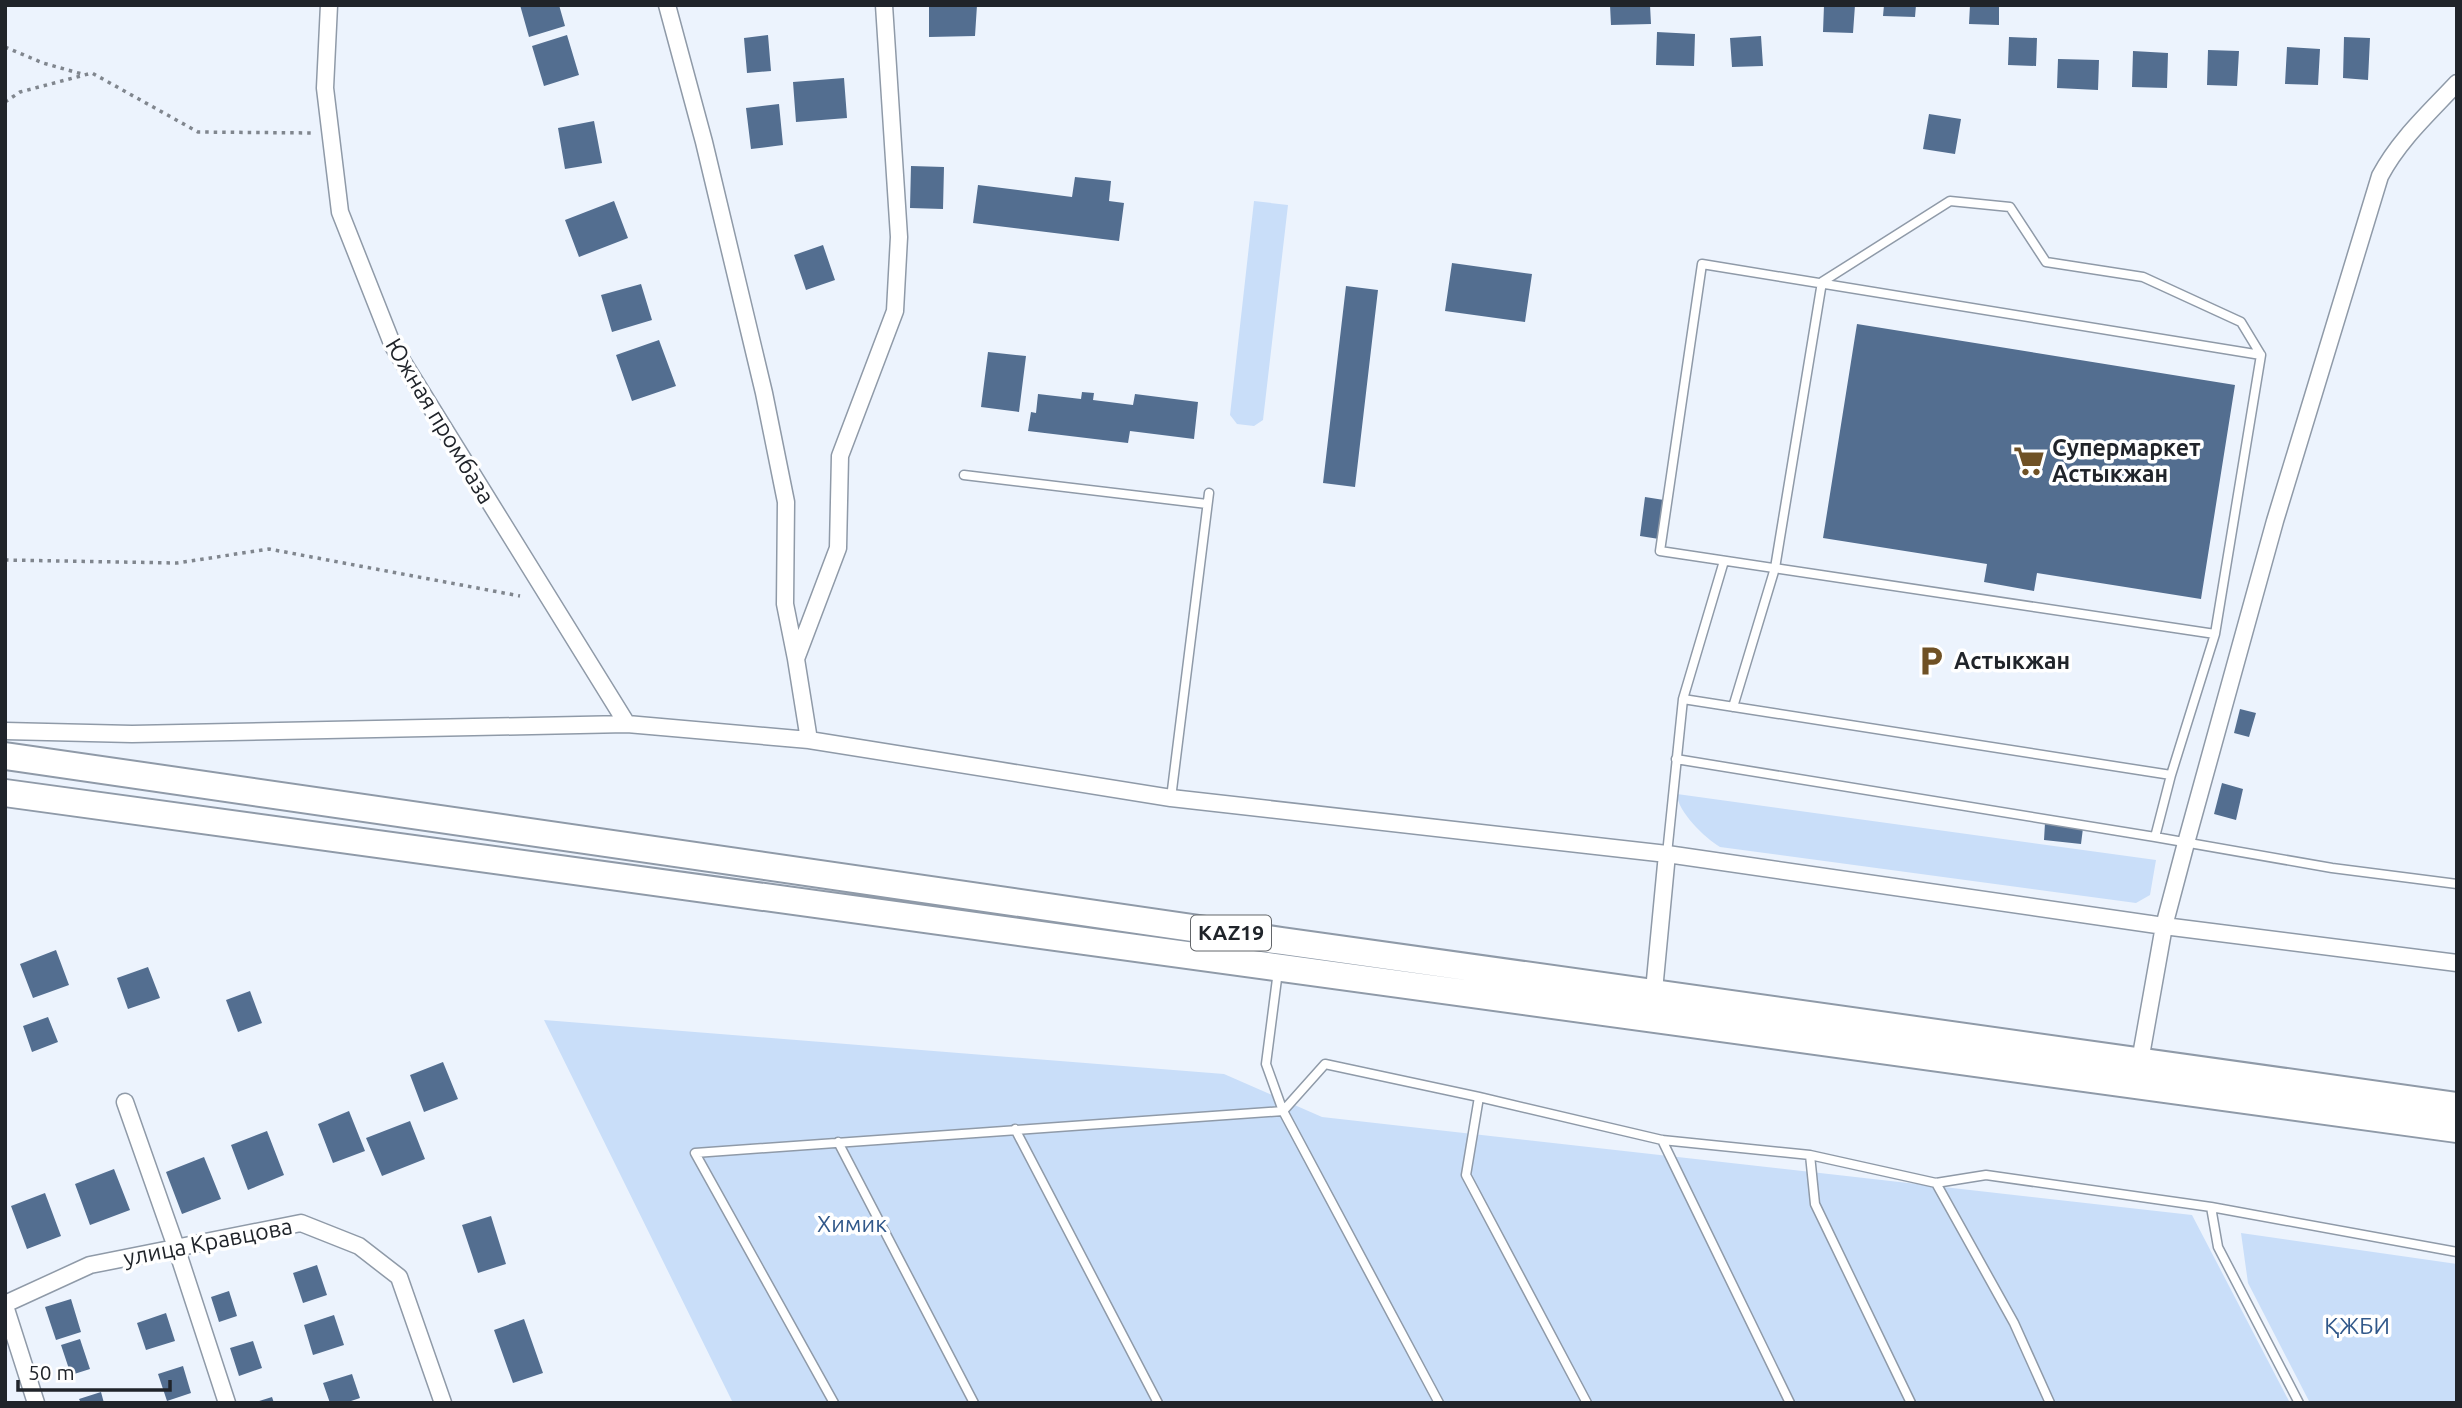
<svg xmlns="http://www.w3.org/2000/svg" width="2462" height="1408" viewBox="0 0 2462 1408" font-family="Ubuntu,sans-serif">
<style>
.green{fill:#c9def9}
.building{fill:#536e90}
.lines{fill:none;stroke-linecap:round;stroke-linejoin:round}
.service-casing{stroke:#8f9aa8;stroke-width:11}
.minor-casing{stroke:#8f9aa8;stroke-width:19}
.trunk-casing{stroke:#8f9aa8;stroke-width:30}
.path{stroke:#80868e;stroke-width:3.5;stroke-dasharray:3.5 5;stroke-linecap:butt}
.service{stroke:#fff;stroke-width:8}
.minor{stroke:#fff;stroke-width:16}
.trunk{stroke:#fff;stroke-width:26}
.labels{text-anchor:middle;stroke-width:7;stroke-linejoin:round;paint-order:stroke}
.shield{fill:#fff;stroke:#63666a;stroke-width:2}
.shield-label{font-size:21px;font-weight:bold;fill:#20242a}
.street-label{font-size:23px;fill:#20242a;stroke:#fff}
.poi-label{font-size:23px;font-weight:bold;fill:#20242a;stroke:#fff;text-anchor:start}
.park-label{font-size:23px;fill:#31588a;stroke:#fff}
</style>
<rect width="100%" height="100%" fill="#ecf3fd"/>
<!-- green -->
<path class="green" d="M1254 201 1288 205 1263 420 1254 426 1237 424 1230 415Z
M1677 794 2156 860 2150 895 2136 903 1720 847C1705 838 1677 811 1677 794Z
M544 1020 1224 1074 1322 1117 2192 1215 2290 1403H733Z
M2241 1233 2457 1264V1403H2310L2248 1283Z"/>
<!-- building -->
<path class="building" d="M520 5H559L565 26 529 37Z
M929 5H977L975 36 929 37Z
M1610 5H1650L1651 24 1611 25Z
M1824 5H1855L1853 33 1823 32Z
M1884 5H1916L1915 17 1883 16Z
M1970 5H1999V25L1969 24Z
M1657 32 1695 34 1694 66 1656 65Z
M567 35 579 75 544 86 532 46Z
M768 35 771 71 747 73 744 38Z
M1761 36 1763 66 1732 67 1730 38Z
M2009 37 2037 38 2036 66 2008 65Z
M2344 37 2370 38 2368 80 2343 78Z
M2287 47 2320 49 2318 85 2285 84Z
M2208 50 2239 51 2237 86 2207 85Z
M2133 51 2168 53 2167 88 2132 87Z
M2058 59 2099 60 2098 90 2057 88Z
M844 78 847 118 796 122 793 82Z
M779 104 783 145 751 149 746 108Z
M1929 114 1961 119 1955 154 1923 149Z
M594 121 602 163 565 169 558 128Z
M911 166 944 167 943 209 910 208Z
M1075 177 1111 181 1109 201 1124 203 1119 241 973 223 978 185 1072 197Z
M614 201 628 238 579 257 565 220Z
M823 245 835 280 806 290 794 255Z
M1452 263 1532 274 1525 322 1445 311Z
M641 284 652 320 612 332 601 295Z
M1346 286 1378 290 1355 487 1323 483Z
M1857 324 2235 385 2201 599 2037 573 2034 591 1984 582 1987 564 1823 538Z
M659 340 676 386 632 401 616 355Z
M988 352 1026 356 1019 412 981 407Z
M1082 392 1094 393 1093 400 1133 405 1135 394 1198 402 1194 439 1130 431 1128 443 1028 431 1031 412 1036 413 1038 394 1081 399Z
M1645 497 1664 500 1659 539 1640 536Z
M2240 709 2256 713 2249 737 2234 733Z
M2222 783 2243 789 2236 820 2214 814Z
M2045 823 2083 828 2081 844 2044 840Z
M56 950 69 985 33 998 20 964Z
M148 967 160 998 128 1009 117 978Z
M250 991 262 1023 238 1032 226 1000Z
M48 1017 58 1042 32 1052 23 1026Z
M443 1062 458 1099 424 1112 410 1075Z
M349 1111 365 1151 333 1163 318 1124Z
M410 1121 425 1159 382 1176 366 1138Z
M267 1131 284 1175 248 1190 231 1145Z
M204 1157 221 1199 182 1214 166 1172Z
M114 1169 130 1210 90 1225 75 1184Z
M45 1193 61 1236 27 1249 11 1206Z
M491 1216 506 1264 478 1273 462 1225Z
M317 1265 327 1295 303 1303 293 1273Z
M229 1291 237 1316 219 1322 211 1297Z
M71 1299 81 1332 56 1340 45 1307Z
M166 1313 175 1341 146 1350 137 1323Z
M334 1315 344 1345 313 1355 304 1325Z
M524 1319 543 1373 513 1383 494 1330Z
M80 1339 90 1369 71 1375 61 1345Z
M253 1341 262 1368 239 1376 230 1348Z
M183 1366 191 1393 167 1401 158 1374Z
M352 1374 360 1398 345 1403H330L323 1383Z
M101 1392 104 1403H81L79 1399Z
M272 1397 274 1403H257L256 1402Z"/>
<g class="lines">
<defs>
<path id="service" d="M964 475 1207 504
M2215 634 1660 551 1702 264 2261 355
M1683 699 1724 561
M1733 707 1775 568 1822 282 1950 201 2010 207 2046 262 2143 277 2241 322 2261 355 2215 634 2171 775
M1676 759 2155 837
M1171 798 1209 493
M1667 854 1683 699 2171 775 2155 837 2332 868 2457 884
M1278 971 1266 1064 1283 1111 1439 1403
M1479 1097 1466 1175 1587 1403
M1015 1129 1158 1403
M1662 1140 1790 1403
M838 1142 974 1403
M1810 1155 1815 1204 1911 1403
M1936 1183 2014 1323 2050 1403
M2211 1207 2218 1247 2299 1403
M834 1403 695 1153 1283 1111 1325 1064 1479 1097 1662 1140 1810 1155 1936 1183 1986 1175 2211 1207 2457 1252"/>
<path id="minor" d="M329 5 325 88 340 212 393 346 627 724
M667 5 704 142 764 393 786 502 785 604 796 659
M5 731 132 734 627 724 809 740 1171 798 1667 854 2164 926 2457 963
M809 740 796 659 838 548 840 456 895 311 899 237 884 5
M1653 1001 1667 854
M2140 1061 2164 926 2186 843 2275 521 2380 176C2399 140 2429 113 2457 83
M125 1102 176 1247 227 1403
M5 1304 90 1265 301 1223 359 1246 399 1277 443 1403
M5 1306 36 1403"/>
<path id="trunk" d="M5 756 1282 941 2457 1106
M5 793 2457 1129"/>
</defs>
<!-- service casing -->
<use href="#service" class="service-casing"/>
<!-- minor casing -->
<use href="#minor" class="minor-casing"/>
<!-- trunk casing -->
<use href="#trunk" class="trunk-casing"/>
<!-- path -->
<path class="path" d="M5 47 43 63 82 74
M5 102 20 92 92 73 198 132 314 133
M5 560 177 563 269 549 520 596"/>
<!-- service -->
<use href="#service" class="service"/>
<!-- minor -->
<use href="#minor" class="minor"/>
<!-- trunk -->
<use href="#trunk" class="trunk"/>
</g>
<!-- icons -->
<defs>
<symbol id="supermarket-bare" viewBox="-9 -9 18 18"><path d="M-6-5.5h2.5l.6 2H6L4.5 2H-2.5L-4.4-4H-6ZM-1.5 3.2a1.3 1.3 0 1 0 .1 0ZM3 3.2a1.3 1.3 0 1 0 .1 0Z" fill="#6f5125" stroke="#fff" stroke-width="2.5" paint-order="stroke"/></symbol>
<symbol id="parking-bare" viewBox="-9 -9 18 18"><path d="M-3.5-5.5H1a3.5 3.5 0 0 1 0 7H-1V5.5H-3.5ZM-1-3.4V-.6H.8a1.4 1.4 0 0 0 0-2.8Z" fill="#6f5125" stroke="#fff" stroke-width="2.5" paint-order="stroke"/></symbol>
</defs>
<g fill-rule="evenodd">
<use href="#supermarket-bare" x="2007" y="439" width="44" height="44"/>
<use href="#parking-bare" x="1909" y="639" width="44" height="44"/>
</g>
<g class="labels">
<!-- shield labels -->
<rect class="shield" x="1191" y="915.5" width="80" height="35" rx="5"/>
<g class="shield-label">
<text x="1231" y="940">KAZ19</text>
</g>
<!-- street labels -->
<g class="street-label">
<text transform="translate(440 421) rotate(59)" y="8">Южная промбаза</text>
<text transform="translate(208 1242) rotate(-11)" y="8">улица Кравцова</text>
</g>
<!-- poi labels -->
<g class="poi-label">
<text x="2052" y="456">Супермаркет<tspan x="2052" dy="26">Астыкжан</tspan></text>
<text x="1954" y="669">Астыкжан</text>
</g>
<!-- park labels -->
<g class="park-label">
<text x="852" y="1232">Химик</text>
<text x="2357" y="1334">ҚЖБИ</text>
</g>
</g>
<!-- border -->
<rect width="2462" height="1408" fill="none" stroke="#20242a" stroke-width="14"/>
<!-- scale -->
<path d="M18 1380v10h152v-10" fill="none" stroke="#20242a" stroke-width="3.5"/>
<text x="28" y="1380" font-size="21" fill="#20242a" stroke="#ffffff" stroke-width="5" paint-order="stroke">50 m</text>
</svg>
